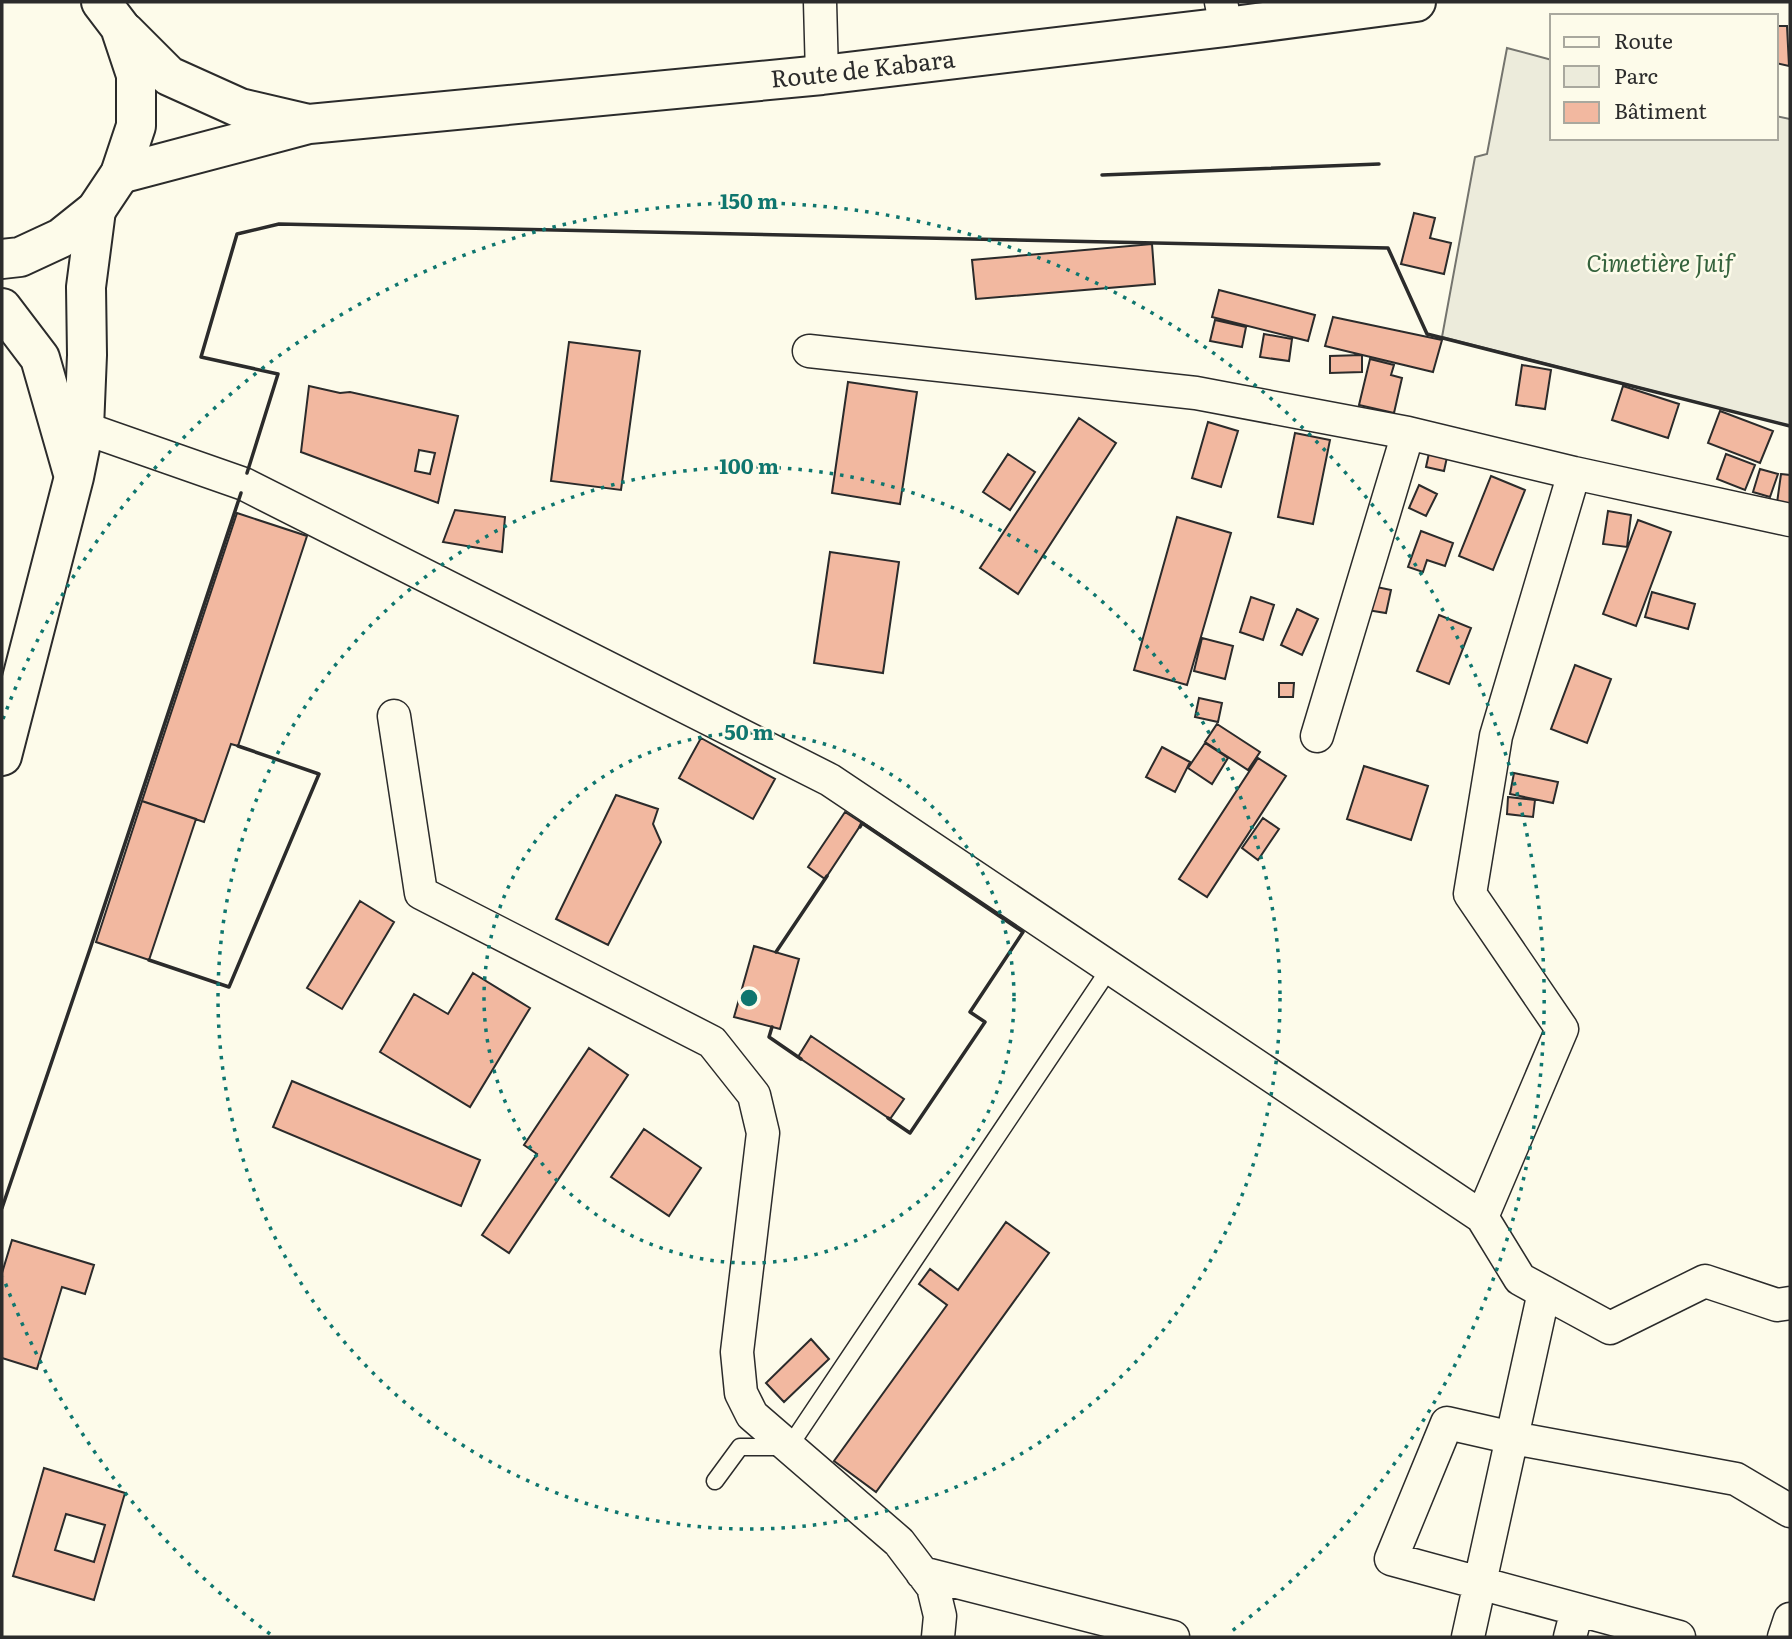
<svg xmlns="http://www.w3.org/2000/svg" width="1792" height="1639" viewBox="0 0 1792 1639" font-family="Literata,serif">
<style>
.green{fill:#ecebdb;stroke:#74746e;stroke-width:2}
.building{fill:#f2b8a0;stroke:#2b2b2b;stroke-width:2;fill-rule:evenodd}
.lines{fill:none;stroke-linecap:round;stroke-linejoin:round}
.lane-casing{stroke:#2b2b2b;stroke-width:19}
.street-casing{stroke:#2b2b2b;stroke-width:35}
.primary-casing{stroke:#2b2b2b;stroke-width:42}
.lane{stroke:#fdfbea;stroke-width:16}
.street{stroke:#fdfbea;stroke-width:32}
.primary{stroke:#fdfbea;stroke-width:38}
.wall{stroke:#2b2b2b;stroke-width:3.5}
.ring{fill:none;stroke:#0f766e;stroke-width:3.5;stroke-dasharray:3.5 7}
.labels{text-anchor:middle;stroke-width:5;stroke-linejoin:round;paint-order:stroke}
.street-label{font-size:24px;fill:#2b2b2b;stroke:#fdfbea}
.park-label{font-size:24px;font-style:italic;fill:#34623c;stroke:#fdfbea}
.centre{fill:#0f766e;stroke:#fdfbea;stroke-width:3.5}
.ring-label{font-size:21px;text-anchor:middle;font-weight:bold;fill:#0f766e;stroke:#fdfbea;stroke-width:5;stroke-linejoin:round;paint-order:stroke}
</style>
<rect width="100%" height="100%" fill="#fdfbea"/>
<!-- green -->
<path class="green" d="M1507 48 1552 60V138H1776V116L1790 119V426L1442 337 1475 157 1487 154Z"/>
<!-- building -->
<path class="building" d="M1776 26H1787L1789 66 1776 63Z
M1414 213 1435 218 1430 238 1451 243 1444 274 1401 264Z
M1152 244 1155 284 976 299 972 260Z
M1219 290 1315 315 1308 341 1212 317Z
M1333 317 1442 340 1433 372 1325 346Z
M1215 320 1246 327 1242 347 1210 341Z
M1264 334 1292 339 1289 361 1260 357Z
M569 342 640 351 621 490 551 481Z
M1362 355V372L1330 373V356Z
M1370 359 1394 365 1391 375 1402 378 1394 413 1359 405Z
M1522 365 1551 370 1545 409 1516 405Z
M848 382 917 392 900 504 832 493Z
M309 386 340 393 350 392 458 416 438 503 301 452ZM419 450 435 453 430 474 415 471Z
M1623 386 1679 404 1668 438 1612 420Z
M1720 411 1773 431 1760 463 1708 443Z
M1079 418 1116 443 1018 594 980 568Z
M1208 422 1238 431 1221 487 1192 478Z
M1295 433 1330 440 1313 524 1278 517Z
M1431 444 1449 448 1444 471 1426 467Z
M1008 454 1035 472 1010 510 983 492Z
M1726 454 1755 465 1745 490 1717 479Z
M1760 469 1778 474 1770 497 1753 492Z
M1781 474 1790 475V505L1777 503Z
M1491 476 1525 490 1493 570 1459 556Z
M1419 485 1437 494 1426 516 1409 508Z
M455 510 505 517 502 552 443 542Z
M1608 511 1631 515 1627 547 1603 544Z
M237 513 307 536 238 746 231 744 204 822 142 801Z
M1177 517 1231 533 1187 685 1134 670Z
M1638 520 1671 532 1636 626 1603 614Z
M1421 531 1453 543 1445 566 1427 560 1423 572 1408 567Z
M830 552 899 562 883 673 814 663Z
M1372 586 1391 590 1386 613 1367 610Z
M1652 592 1695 604 1688 629 1645 617Z
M1251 597 1274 605 1263 640 1240 632Z
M1297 609 1318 619 1302 655 1281 645Z
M1439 615 1471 628 1449 684 1417 671Z
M1202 638 1233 646 1225 679 1194 671Z
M1575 665 1611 679 1587 743 1551 729Z
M1279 683H1294L1293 697H1279Z
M1199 698 1222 703 1218 722 1195 717Z
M1217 724 1260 752 1248 770 1205 742Z
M701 738 775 779 753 819 679 778Z
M1205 743 1228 758 1212 784 1188 768Z
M1162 747 1190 762 1175 792 1146 777Z
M1258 758 1286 776 1207 897 1179 879Z
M1364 766 1428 786 1411 840 1347 819Z
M1514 773 1558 782 1553 803 1510 794Z
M616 795 658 809 653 824 661 842 608 945 556 919Z
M1508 797 1535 800 1533 817 1507 814Z
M142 801 196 819 149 960 96 942Z
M845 812 862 823 825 879 808 867Z
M1263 818 1279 829 1258 860 1242 848Z
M360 901 394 922 342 1009 307 988Z
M754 946 799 959 780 1029 734 1017Z
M473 973 530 1008 470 1107 380 1052 414 994 448 1014Z
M811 1036 904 1099 890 1119 798 1057Z
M589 1048 628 1075 509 1253 482 1235 537 1154 524 1145Z
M292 1081 480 1160 461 1206 273 1127Z
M644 1129 701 1168 669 1216 611 1177Z
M1006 1222 1049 1253 876 1492 834 1461 947 1305 919 1284 930 1269 958 1290Z
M12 1240 94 1265 85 1294 62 1287 37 1369 2 1358V1273Z
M811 1339 829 1359 784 1402 766 1383Z
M44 1468 125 1493 94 1600 13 1576ZM66 1514 105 1525 94 1562 55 1550Z"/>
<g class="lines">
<defs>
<path id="lane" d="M715 1481 740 1447H789L1110 968"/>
<path id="street" d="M820 2 822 75
M1221 2 1226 27
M809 351 1196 393 1408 433 1574 473 1790 520
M84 428 244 484 830 780 1482 1217 1520 1279 1610 1328 1705 1281 1777 1305 1790 1303
M394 716 421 893 712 1042 754 1095 763 1133 737 1352 741 1393 752 1415 899 1542 933 1587 940 1616 938 1637
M1317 736 1408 433
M1482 1217 1562 1029 1470 894 1496 736 1574 473
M922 1573 1173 1637
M1468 1637 1544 1292
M1570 1637 1577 1610
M1679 1637 1391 1559 1447 1423 1513 1438 1736 1479 1790 1511
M1784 1637 1790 1619"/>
<g id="primary">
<path d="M125 32 169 76 240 108 304 123"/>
<path id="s1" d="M120 174 309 124 822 75 1226 27 1416 2"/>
<path d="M2 259 20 257 61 238 96 210 120 174 136 126V75L120 27 101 2"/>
<path d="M2 308 40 358 72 470"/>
<path d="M2 756 74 477 84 428 87 355 86 287 96 210"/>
</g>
</defs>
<!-- lane casing -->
<use href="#lane" class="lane-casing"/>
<!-- street casing -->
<use href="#street" class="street-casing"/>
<!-- primary casing -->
<use href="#primary" class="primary-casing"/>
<!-- lane -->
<use href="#lane" class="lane"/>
<!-- street -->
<use href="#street" class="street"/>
<!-- primary -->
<use href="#primary" class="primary"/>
<!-- wall -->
<path class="wall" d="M1102 175 1379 164
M247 473 278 374 201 357 237 234 279 224 1388 248 1427 334 1790 426
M860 827 862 823 1023 932 970 1012 985 1022 910 1133 888 1118
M776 952 827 876
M149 960 229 987 319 774 238 746
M772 1027 769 1037 801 1059
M2 1208 91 946 241 493"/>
</g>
<!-- distance rings -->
<g class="ring">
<circle cx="749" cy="998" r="265"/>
<circle cx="749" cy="998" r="531"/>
<path d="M270 1634A796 796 0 0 1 3 1277M3 719A796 796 0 1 1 1228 1634"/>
</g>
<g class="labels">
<!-- street labels -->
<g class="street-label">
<text dy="8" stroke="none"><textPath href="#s1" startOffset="752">Route de Kabara</textPath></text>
</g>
<!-- park labels -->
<g class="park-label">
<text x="1660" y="272">Cimetière Juif</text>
</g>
</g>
<circle cx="749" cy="998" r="10" class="centre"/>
<g class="ring-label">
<text x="749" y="209">150 m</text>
<text x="749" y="474">100 m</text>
<text x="749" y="740">50 m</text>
</g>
<!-- border -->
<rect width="1792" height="1639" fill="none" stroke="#2b2b2b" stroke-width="7"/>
<!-- legend -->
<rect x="1550" y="14" width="228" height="126" fill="#fdfbea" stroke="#a9a89e" stroke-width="2"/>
<rect x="1564" y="37" width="35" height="10" fill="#fdfbea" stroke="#a9a89e" stroke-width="2"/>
<text x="1614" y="49" font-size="21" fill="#2b2b2b">Route</text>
<rect x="1564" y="66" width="35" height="21" fill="#ecebdb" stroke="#a9a89e" stroke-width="2"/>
<text x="1614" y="84" font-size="21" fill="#2b2b2b">Parc</text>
<rect x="1564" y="102" width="35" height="21" fill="#f2b8a0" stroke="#a9a89e" stroke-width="2"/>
<text x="1614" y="119" font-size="21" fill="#2b2b2b">Bâtiment</text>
</svg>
